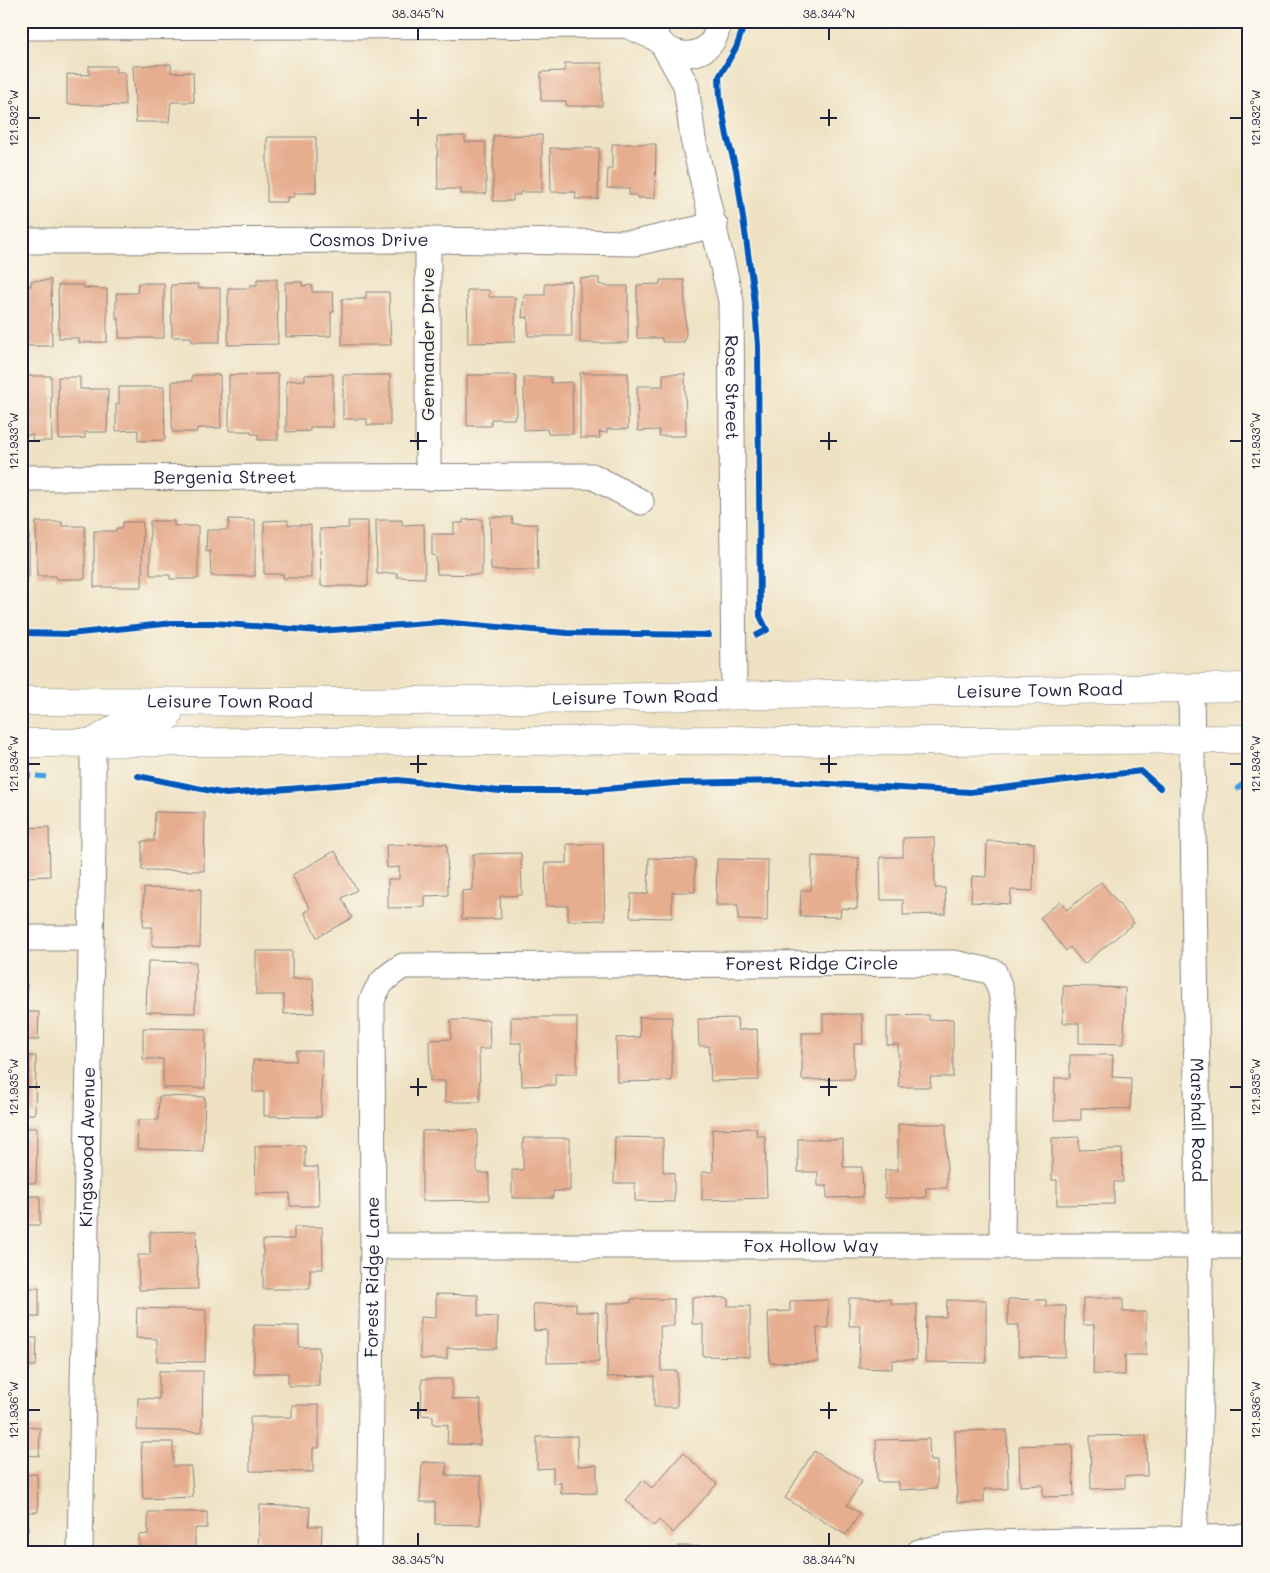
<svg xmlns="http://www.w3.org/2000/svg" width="1270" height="1573" viewBox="0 0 1270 1573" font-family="Mali,sans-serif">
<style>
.building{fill:#e6ad8f}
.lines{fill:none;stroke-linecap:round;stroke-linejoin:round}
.minor-casing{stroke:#88827f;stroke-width:27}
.major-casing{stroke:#88827f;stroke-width:29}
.minor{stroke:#fff;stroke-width:25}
.major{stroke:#fff;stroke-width:28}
.quiet{stroke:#3c9ce2;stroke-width:5;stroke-dasharray:10 5;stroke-linecap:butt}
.cycleway-casing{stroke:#fbf7ec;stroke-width:9}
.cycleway{stroke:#0057b8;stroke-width:6}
.ticks{fill:none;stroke:#22223b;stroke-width:2}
.labels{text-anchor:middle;stroke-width:4.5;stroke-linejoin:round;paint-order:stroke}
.street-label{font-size:18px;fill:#22223b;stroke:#fbf7ec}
.neatline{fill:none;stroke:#22223b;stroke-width:2}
.ticks-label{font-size:12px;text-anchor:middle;fill:#22223b}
</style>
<rect width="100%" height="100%" fill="#fbf7ec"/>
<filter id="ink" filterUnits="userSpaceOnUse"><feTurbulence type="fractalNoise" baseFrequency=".02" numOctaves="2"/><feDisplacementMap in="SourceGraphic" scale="10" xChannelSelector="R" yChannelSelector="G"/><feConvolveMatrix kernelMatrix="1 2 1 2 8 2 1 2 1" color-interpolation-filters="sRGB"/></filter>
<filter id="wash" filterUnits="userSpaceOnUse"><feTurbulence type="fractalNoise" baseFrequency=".0096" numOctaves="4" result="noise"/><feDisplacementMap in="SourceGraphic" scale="20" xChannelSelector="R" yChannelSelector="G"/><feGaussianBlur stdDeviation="1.12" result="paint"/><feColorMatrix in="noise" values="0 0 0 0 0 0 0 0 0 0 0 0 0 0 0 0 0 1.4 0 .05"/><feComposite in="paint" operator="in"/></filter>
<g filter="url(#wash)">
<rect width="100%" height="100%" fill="#eee2c3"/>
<g id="blocks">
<!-- building -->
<path class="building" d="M565 63H602V106H566V101H541V72L565 71Z
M171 64V73L193 72 194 102H171L169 122H136L133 66Z
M89 66H116V72H125V106L67 104V74L89 75Z
M542 135V192H520V195H513V201H493V136Z
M437 136H465V142H486V194H461V189H438Z
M267 137H316V193H294V197H287V202H267Z
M612 144H656L655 198H637V195H629V188H607L608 169H612Z
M550 148H599L598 199H575L576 192H551Z
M580 278H599V284L606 286H628V343H580Z
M257 279H277L278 344 228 345V288H250V285H257Z
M51 280 52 346H21V289H24V286H31V281Z
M660 280H684L686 334 684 342H662V338H637V285L660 284Z
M571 281 572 336H528V317L522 318 524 295H545V284Z
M285 282H302V286L312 285V292H333L334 312H331V336L286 337Z
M138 283H164V338H119V319H116V293H137Z
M198 284V288H220V342H192L191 337H172L171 285Z
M58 285H84V288L107 289V342L79 343V338H59Z
M467 290H489V297H515V342L468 343Z
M366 292H389L391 345H342V299H366Z
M580 373H628V429H607V433L599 432 600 438H580Z
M278 374V440H258V434H251V431H229V375Z
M333 374V427H310V431L286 432V381L305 380V375Z
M663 374H685L686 436H659V430L638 431 637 386H663Z
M192 375H220L221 428H197V432H172V381H192Z
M343 375H390V425H367V419H343Z
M467 375H516L517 416H514V419H491V426H467Z
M21 376H51L52 441H32L33 435H25L24 432H21Z
M58 377H80V389H108L107 432H85V438L59 439Z
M524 377H551V383L572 382 573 434H548L547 429 524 430Z
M119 387H164L165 440 138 441V430L116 431V404H119Z
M490 517H512L513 524H537L538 570H491Z
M229 519 255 520V576H211L210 551 206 552 207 530H228Z
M482 519V575L437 574 436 556 432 555V534H454V523H463V520Z
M288 520V525H311V578H283V574H264V521Z
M376 520H402V525L424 524 425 578 397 577V573L377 574Z
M21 521H29V577H21Z
M150 521H174V526H198V579H170V575H150Z
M348 521H368V586H321L320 529 349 528Z
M36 522H62V526H85V579H57L56 576H37Z
M123 522H143L142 587H94V531H116V528H122Z
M155 812 205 813 204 871 142 870V841H154Z
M49 827 50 876 25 877V887L21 888V828Z
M934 837 935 888H945L946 914 903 915V900H881L880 857H903V838Z
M987 841 1034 843 1033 891 1011 890 1010 904 971 902 972 876 986 877Z
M447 844 448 895 425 896V907L388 908V879H399V867L387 868 386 845Z
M567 844H603L605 920 568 921V906H546L545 863H567Z
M335 851 357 890 342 898 352 918 317 937 304 912 310 909 292 875Z
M521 853 522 895 500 896 501 919H462V891L473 890V854Z
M812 856 859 858 857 909 841 908 840 917 800 916 801 890H811Z
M649 858 695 859V892H672V918L630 917 631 894H648Z
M717 859 768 860 767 921 738 920V905H716Z
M1101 882 1134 923 1084 964 1070 947 1066 951 1040 918 1060 901 1067 910Z
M144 888 201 889 200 947 152 946V927H143Z
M256 951H292V979L313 978 314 1013 284 1014V995H256Z
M148 961 196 962 195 1013 146 1012Z
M21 984H27L26 1012H39L38 1040H21Z
M1063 986 1125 988 1124 1044 1079 1043V1023H1063Z
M823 1014H862L863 1044H854V1079L802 1080V1033H823Z
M929 1015V1020L953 1019V1077H930L931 1087H899L898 1044 887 1045V1016Z
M511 1017H577V1074H555V1085L522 1086 521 1043H511Z
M639 1017H672V1081L617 1082 616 1038 640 1037Z
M737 1018 738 1030 757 1029 759 1080 711 1081 709 1046H699L698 1019Z
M451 1020H489L490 1049H479L480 1102H445V1081H430L429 1040 451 1039Z
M143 1028 206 1029 205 1088H163V1059H143Z
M296 1051H322L321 1117 264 1116V1092H253V1060L296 1061Z
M1070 1055H1113L1112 1077 1131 1078 1130 1109 1081 1108V1120H1054L1055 1078H1070Z
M21 1056H36L35 1114H21Z
M159 1096 205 1097 203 1151 137 1149 138 1120H158Z
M898 1124H946L947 1188H926V1198H885V1170H898Z
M21 1128H37L36 1183H21Z
M756 1128 757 1136H765L767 1198 702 1200V1172H713L712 1129Z
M477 1130V1173H489V1200L422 1201V1131Z
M615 1137 663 1138V1172L674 1173V1202L635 1201V1183H614Z
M1079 1137V1150L1122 1149 1123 1182H1114V1204L1057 1205V1180H1052V1138Z
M523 1138H570V1191H553V1198H512V1170H523Z
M798 1139H843V1167H862L863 1197 827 1198V1186H818V1172H798Z
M305 1145V1167H318L319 1206H290V1193L256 1194 255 1146Z
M21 1196H40V1225H21Z
M294 1227H322L323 1269H310V1289H263V1240L294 1239Z
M196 1231 198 1289 139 1290 138 1255H150V1232Z
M21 1288H39V1317H21Z
M436 1294 478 1295V1316L498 1317 497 1349 447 1348V1359H420V1317L436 1318Z
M692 1297 728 1298V1306H750V1357L703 1356V1324H692Z
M849 1298 891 1299V1304H917L916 1360H892V1369L859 1368 860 1326H849Z
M1083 1298H1123V1312H1146V1355H1125V1375L1093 1374 1094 1325H1083Z
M631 1299H674V1326H660L661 1371H677V1407H654V1376L607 1377V1303H631Z
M1008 1299 1046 1300V1306H1066L1065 1357 1018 1356 1019 1325H1008Z
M828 1300V1328H817L818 1362 770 1363 768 1312 790 1311V1301Z
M947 1300H986V1363L925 1362 926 1317H946Z
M576 1303V1312H598L599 1362 547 1363V1330L534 1331 533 1304Z
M137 1308 206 1310 205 1362 157 1361V1339L136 1338Z
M254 1325 299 1326V1347H319V1386H288V1373H254Z
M21 1338H37L36 1366 21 1365Z
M159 1371H203L202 1432 137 1430 138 1398 159 1399Z
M422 1379H452V1399L481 1400 480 1445 447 1444 448 1425 433 1424V1416L421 1415Z
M292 1405H319V1448H313V1472L250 1471V1417H292Z
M21 1427 40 1428 39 1456 21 1455Z
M1007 1430 1008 1489H984V1502L957 1503 955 1431Z
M1146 1435 1147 1476H1125V1488L1091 1489 1090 1436Z
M577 1436 578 1466 597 1465V1493L561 1494V1483H553V1468L537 1469V1437Z
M929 1439 930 1461H937V1488L899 1490V1482H877L876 1440Z
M141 1442H173V1466H191L193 1497 143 1499Z
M1072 1444 1074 1496 1043 1497V1485L1020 1486 1019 1446Z
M814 1451 862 1481 847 1505 860 1513 846 1535 785 1498Z
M683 1453 717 1484 673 1533 659 1520 654 1526 625 1500 643 1480 652 1488Z
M422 1462 447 1463 446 1475 481 1476 480 1525 435 1524V1502H420Z
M37 1474 38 1512H28V1532H21V1475Z
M260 1505 310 1507 309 1526H322L321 1552H258Z
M148 1512H207V1528H195V1552H139V1535L148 1534Z
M678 1546 725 1547V1552H678Z"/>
</g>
</g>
<g filter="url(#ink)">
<use href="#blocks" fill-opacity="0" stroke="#88827f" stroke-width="1"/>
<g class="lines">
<defs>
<g id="minor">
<path d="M21 27 626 25 658 39"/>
<path d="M660 42C680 65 720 54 717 21"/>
<path id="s1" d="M665 48 686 85 693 139 731 301 734 695"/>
<path d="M428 240V478"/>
<path id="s2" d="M21 241 428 240 635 243 715 225"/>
<path id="s3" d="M21 478 592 476 641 502"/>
<path id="s4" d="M1191 689 1201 1349 1198 1463 1193 1552"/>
<path d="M21 938H91"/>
<path id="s5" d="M373 1246H1249"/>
<path id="s6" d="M80 1552 93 840V743"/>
<path id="s7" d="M369 1552 373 1246 372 1001C378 983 387 976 403 966L954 963 994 972 1001 992 1004 1011 1002 1245"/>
<path d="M919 1552 948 1546 986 1543 1249 1537"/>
</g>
<g id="major">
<path id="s8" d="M21 701 356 702 1249 687"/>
<path d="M21 743 738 740 784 742 1249 739"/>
<path d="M93 743 121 725 134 720 168 716"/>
</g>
</defs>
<!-- minor casing -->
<use href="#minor" class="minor-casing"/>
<!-- major casing -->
<use href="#major" class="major-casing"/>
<!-- minor -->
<use href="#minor" class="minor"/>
<!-- major -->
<use href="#major" class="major"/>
<!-- quiet -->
<path class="quiet" d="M21 775 48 777
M1236 789 1249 780"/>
<defs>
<path id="cycleway" d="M742 21V31L736 48 719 77 720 97 727 136 736 169 754 295 758 346 760 616 767 630 757 635
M21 633 70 634 173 623H214L319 631 441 622 567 633 709 635
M138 776 226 794 398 780 500 791H583L674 783 777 781 970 792 1141 771 1160 788"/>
</defs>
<!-- cycleway casing -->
<use href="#cycleway" class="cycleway-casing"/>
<!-- cycleway -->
<use href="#cycleway" class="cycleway"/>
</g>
</g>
<!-- ticks -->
<path class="ticks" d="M418 28V40M829 28V40M418 109V126M829 109V126M28 118H40M410 118H427M820 118H837M1230 118H1242M418 432V450M829 432V450M28 441H40M410 441H427M820 441H837M1230 441H1242M418 755V773M829 755V773M28 764H40M410 764H427M820 764H837M1230 764H1242M418 1078V1096M829 1078V1096M28 1087H40M410 1087H427M820 1087H837M1230 1087H1242M418 1402V1419M829 1402V1419M28 1410H40M410 1410H427M820 1410H837M1230 1410H1242M418 1533V1546M829 1533V1546"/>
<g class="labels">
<!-- street labels -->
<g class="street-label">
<text dy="6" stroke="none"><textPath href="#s2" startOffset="348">Cosmos Drive</textPath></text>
<text transform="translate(428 344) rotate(-90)" y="6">Germander Drive</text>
<text dy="6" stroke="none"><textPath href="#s1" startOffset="350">Rose Street</textPath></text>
<text dy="6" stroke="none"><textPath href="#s3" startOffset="204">Bergenia Street</textPath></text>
<text dy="6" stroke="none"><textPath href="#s8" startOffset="1019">Leisure Town Road</textPath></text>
<text dy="6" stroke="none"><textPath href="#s8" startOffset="614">Leisure Town Road</textPath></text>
<text dy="6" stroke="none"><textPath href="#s8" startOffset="209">Leisure Town Road</textPath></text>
<text dy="6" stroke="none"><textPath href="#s7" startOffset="1008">Forest Ridge Circle</textPath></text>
<text dy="6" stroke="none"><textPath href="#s4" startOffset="431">Marshall Road</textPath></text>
<text dy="6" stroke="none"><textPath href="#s6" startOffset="405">Kingswood Avenue</textPath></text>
<text dy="6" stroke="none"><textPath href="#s5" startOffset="438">Fox Hollow Way</textPath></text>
<text dy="6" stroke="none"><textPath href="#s7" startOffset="275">Forest Ridge Lane</textPath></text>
</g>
</g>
<!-- margin -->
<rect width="1270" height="1573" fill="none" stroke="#fbf7ec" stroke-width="55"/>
<rect x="28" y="28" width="1214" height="1518" class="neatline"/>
<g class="ticks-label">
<text x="418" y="18">38.345°N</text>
<text x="829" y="18">38.344°N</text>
<text transform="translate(1256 118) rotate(-90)" y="4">121.932°W</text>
<text transform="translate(14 118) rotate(-90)" y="4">121.932°W</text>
<text transform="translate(1256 441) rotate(-90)" y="4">121.933°W</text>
<text transform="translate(14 441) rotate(-90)" y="4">121.933°W</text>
<text transform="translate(1256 764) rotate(-90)" y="4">121.934°W</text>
<text transform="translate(14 764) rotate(-90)" y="4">121.934°W</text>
<text transform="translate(1256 1087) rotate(-90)" y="4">121.935°W</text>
<text transform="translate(14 1087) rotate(-90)" y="4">121.935°W</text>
<text transform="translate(1256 1410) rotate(-90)" y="4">121.936°W</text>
<text transform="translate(14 1410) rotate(-90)" y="4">121.936°W</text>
<text x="418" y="1564">38.345°N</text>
<text x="829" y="1564">38.344°N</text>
</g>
</svg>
